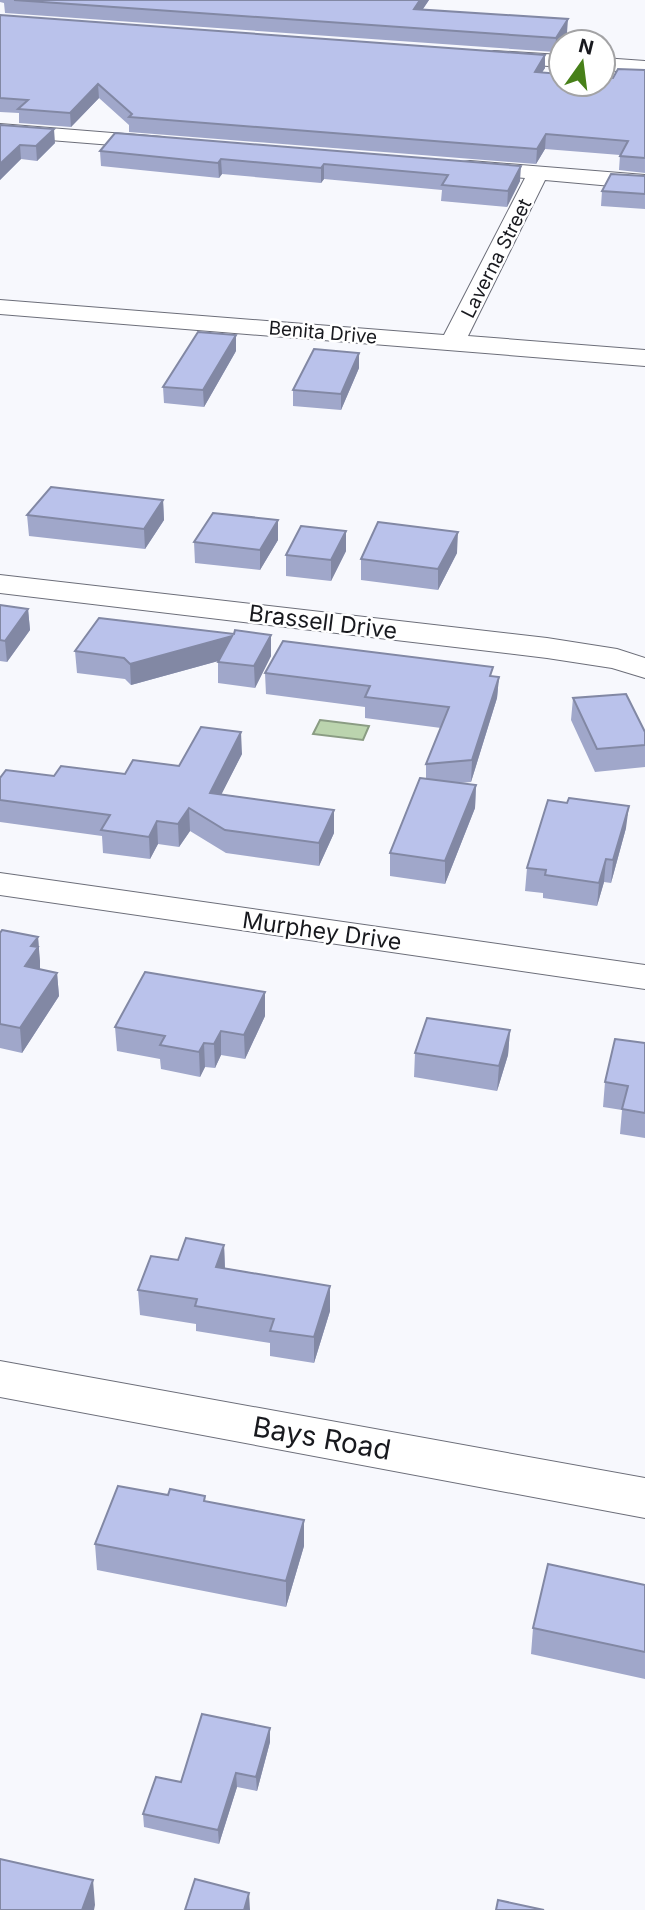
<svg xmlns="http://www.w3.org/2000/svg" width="645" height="1910" viewBox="0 0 645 1910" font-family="Inter,sans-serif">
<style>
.water{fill:#bbd4ae;stroke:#8a9c83;stroke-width:2}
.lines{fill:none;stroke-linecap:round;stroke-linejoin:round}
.minor-casing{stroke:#6c6e79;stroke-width:2}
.minor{fill:#fff;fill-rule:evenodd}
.wall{fill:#a0a7ca}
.shaded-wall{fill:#8288a4}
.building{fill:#bac2eb;stroke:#8288a4;stroke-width:2}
.labels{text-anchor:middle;stroke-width:5;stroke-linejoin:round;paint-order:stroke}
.far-street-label{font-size:19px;fill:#18191e;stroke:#fff}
.street-label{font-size:23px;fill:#18191e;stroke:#fff}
.near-street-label{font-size:28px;fill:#18191e;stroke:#fff}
</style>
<rect width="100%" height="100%" fill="#f7f8fd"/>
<!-- water -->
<path class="water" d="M320 720 369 726 363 740 313 734Z"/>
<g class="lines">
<defs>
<path id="minor" d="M494 51 561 55V67L487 61 484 57 487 53Z
M603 58 645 61V73L603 70Z
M0 124 162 137 169 139 172 143 169 147 162 149 0 136Z
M470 161 645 175V189L545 180 468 336 645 350V366L0 314V300L444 335 525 178 462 172 459 167 462 162Z
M0 575 547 638 617 649 645 658V678L612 668 547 658 0 593Z
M0 873 645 965V989L0 895Z
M0 1361 645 1478V1518L0 1397Z"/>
</defs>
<!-- minor casing -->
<use href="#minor" class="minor-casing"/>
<!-- minor -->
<use href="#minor" class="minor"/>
</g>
<!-- wall -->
<path class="wall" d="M0 0H429L423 9 567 33 555 52 5 13 4 3 0 2Z
M0 15 545 55V68L542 72 613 78 645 70V173L619 170 620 155 545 149 536 164 129 132V125L99 98 71 127 19 123V113L0 112Z
M0 125 55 143 37 161 21 159 0 180Z
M115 133 520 181 507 207 441 201 442 190 324 179 321 183 222 174 219 178 101 166 100 151Z
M645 176V209L601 206 602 191Z
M236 351 204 407 164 403 163 387Z
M359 353V368L341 410 293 406V390Z
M163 500 164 520 145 549 29 536 27 515Z
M346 531V551L331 581 286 576V555Z
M278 540 260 570 195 563 194 542Z
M457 553 438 590 361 580V559Z
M0 605 28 609 30 630 7 662 0 661Z
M234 634 271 635V656L255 688 218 683V661L131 685 125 679 77 673 75 651Z
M265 673 499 677 497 698 471 782 460 783 476 785 475 808 445 884 390 876V853L426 778V764L441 728 365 718V707L266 694Z
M573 698 645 732V767L595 772 571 720Z
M242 754 221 794 334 810V833L319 866 226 853 190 831 179 847 158 844 150 859 103 853 102 836 0 822V778L125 774 179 766Z
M626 828 611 883 604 882 597 906 543 898V893L525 891 527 868Z
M0 933 38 937 40 969 57 973 59 996 22 1053 0 1048Z
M265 1016 245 1059 221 1055 215 1068 205 1067 200 1077 161 1069 160 1059 117 1051 115 1027Z
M510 1030 508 1055 497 1091 414 1077 415 1053Z
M645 1043V1138L620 1134 622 1110 603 1107 605 1082Z
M224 1245 225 1268 330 1286V1311L314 1363 270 1356V1343L196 1331V1324L140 1315 138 1290 178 1260Z
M205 1501 304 1520V1546L286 1607 97 1570 95 1544Z
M645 1585V1679L531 1654 533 1628Z
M270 1728V1742L257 1791 237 1787 219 1844 144 1827 143 1814 181 1782Z"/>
<!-- shaded-wall -->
<path class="shaded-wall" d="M420 0H429L414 22V9Z
M568 19 567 33 555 52 556 38Z
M545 55V68L534 85 535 72Z
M98 84 99 98 71 127 70 113Z
M54 129 55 143 37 161 36 146Z
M546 134 545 149 536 164 537 149Z
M20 145 21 159 0 180V164Z
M221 159 222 174 219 178 218 163Z
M324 164V179L321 183V168Z
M521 166 520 181 507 207 508 191Z
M236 335V351L204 407 203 390Z
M359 353V368L341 410V394Z
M163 500 164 520 145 549 144 529Z
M278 520V540L260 570V550Z
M346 531V551L331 581V560Z
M458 532 457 553 438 590V569Z
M28 609 30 630 7 662 5 641Z
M271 635V656L255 688 254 666Z
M232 636 233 657 131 685 130 664Z
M499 677 497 698 471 782 472 760Z
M241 732 242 754 211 815 210 793Z
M476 785 475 808 445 884V861Z
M629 806 626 828 611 883 613 860Z
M189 808 190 831 179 847 178 824Z
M334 810V833L319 866V843Z
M157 821 158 844 150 859 149 837Z
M606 859 604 882 597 906 599 883Z
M38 937 40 961V971L25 966 31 946Z
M57 973 59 996 22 1053 20 1028Z
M265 992V1016L245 1059 244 1035Z
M510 1030 508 1055 497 1091 499 1066Z
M221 1031V1055L215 1068 214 1044Z
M204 1043 205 1067 200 1077 199 1052Z
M224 1245 225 1270 216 1267Z
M330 1286V1311L314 1363V1337Z
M304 1520V1546L286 1607V1581Z
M270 1728V1742L257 1791 256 1777Z
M236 1773 237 1787 219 1844 218 1830Z
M93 1880 95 1905 94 1910H82Z
M249 1893 250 1910H244Z"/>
<!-- building -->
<path class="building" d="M14 0H420L414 9 568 19 556 38Z
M0 15 545 55 535 72 561 74V84H603V77L613 78 618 69 645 70V158L620 156 628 141 546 134 537 149 129 117 132 114 98 84 70 113 18 109 28 100 0 98Z
M0 125H1L54 129 36 146 20 145 0 164Z
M115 133 521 166 508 191 442 185 448 175 324 164 321 168 221 159 218 163 100 151Z
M611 174 645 176V194L602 191Z
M198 332 236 335 203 390 163 387Z
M314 349 359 353 341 394 293 390Z
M51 487 163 500 144 529 27 515Z
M213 513 278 520 260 550 194 542Z
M378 522 458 532 438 569 361 559Z
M301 526 346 531 331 560 286 555Z
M0 605 28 609 5 641 0 640Z
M99 618 234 634 235 630 271 635 254 666 218 662 232 636 130 664 124 658 75 651Z
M283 641 493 667 490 676 499 677 472 760 426 764 449 707 365 697 370 686 265 673Z
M626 694 645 732V745L597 749 573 698Z
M201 727 241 732 210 793 334 810 319 843 225 830 189 808 178 824 157 821 149 837 101 830 110 815 0 800V778L6 770 54 776 61 766 125 774 133 760 179 766Z
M420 778 476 785 445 861 390 853Z
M569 798 629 806 613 860 606 859 599 883 545 875 546 870 527 868 548 800 567 803Z
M2 930 38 937 31 946 38 947 25 966 57 973 20 1028 0 1024V933Z
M145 972 265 992 244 1035 221 1031 214 1044 204 1043 199 1052 160 1045 165 1036 115 1027Z
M427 1018 510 1030 499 1066 415 1053Z
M615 1039 645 1043V1113L622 1109 628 1086 605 1082Z
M186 1238 224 1245 216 1267 330 1286 314 1337 270 1331 274 1319 195 1306 197 1299 138 1290 151 1256 178 1260Z
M118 1486 168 1495 170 1489 205 1496 204 1501 304 1520 286 1581 95 1544Z
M548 1564 645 1585V1652L533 1628Z
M202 1714 270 1728 256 1777 236 1773 218 1830 143 1814 156 1777 181 1782Z
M0 1859 93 1880 82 1910H0Z
M195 1879 249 1893 244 1910H185Z
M498 1900 544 1910H496Z"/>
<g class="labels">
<!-- far-street labels -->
<g class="far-street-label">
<text transform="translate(496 258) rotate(-63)" y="7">Laverna Street</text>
<text transform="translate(323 332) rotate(5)" y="7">Benita Drive</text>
</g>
<!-- street labels -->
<g class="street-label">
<text transform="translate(323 622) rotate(7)" y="8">Brassell Drive</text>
<text transform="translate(322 931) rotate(8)" y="8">Murphey Drive</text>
</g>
<!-- near-street labels -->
<g class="near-street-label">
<text transform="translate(322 1438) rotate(10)" y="10">Bays Road</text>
</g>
</g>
<!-- north arrow -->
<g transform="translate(582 63) rotate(14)"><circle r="33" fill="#ffffff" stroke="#a3a3a5" stroke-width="2"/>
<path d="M0-5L12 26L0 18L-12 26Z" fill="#478019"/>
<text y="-10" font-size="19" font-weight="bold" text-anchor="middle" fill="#18191e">N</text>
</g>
</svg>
